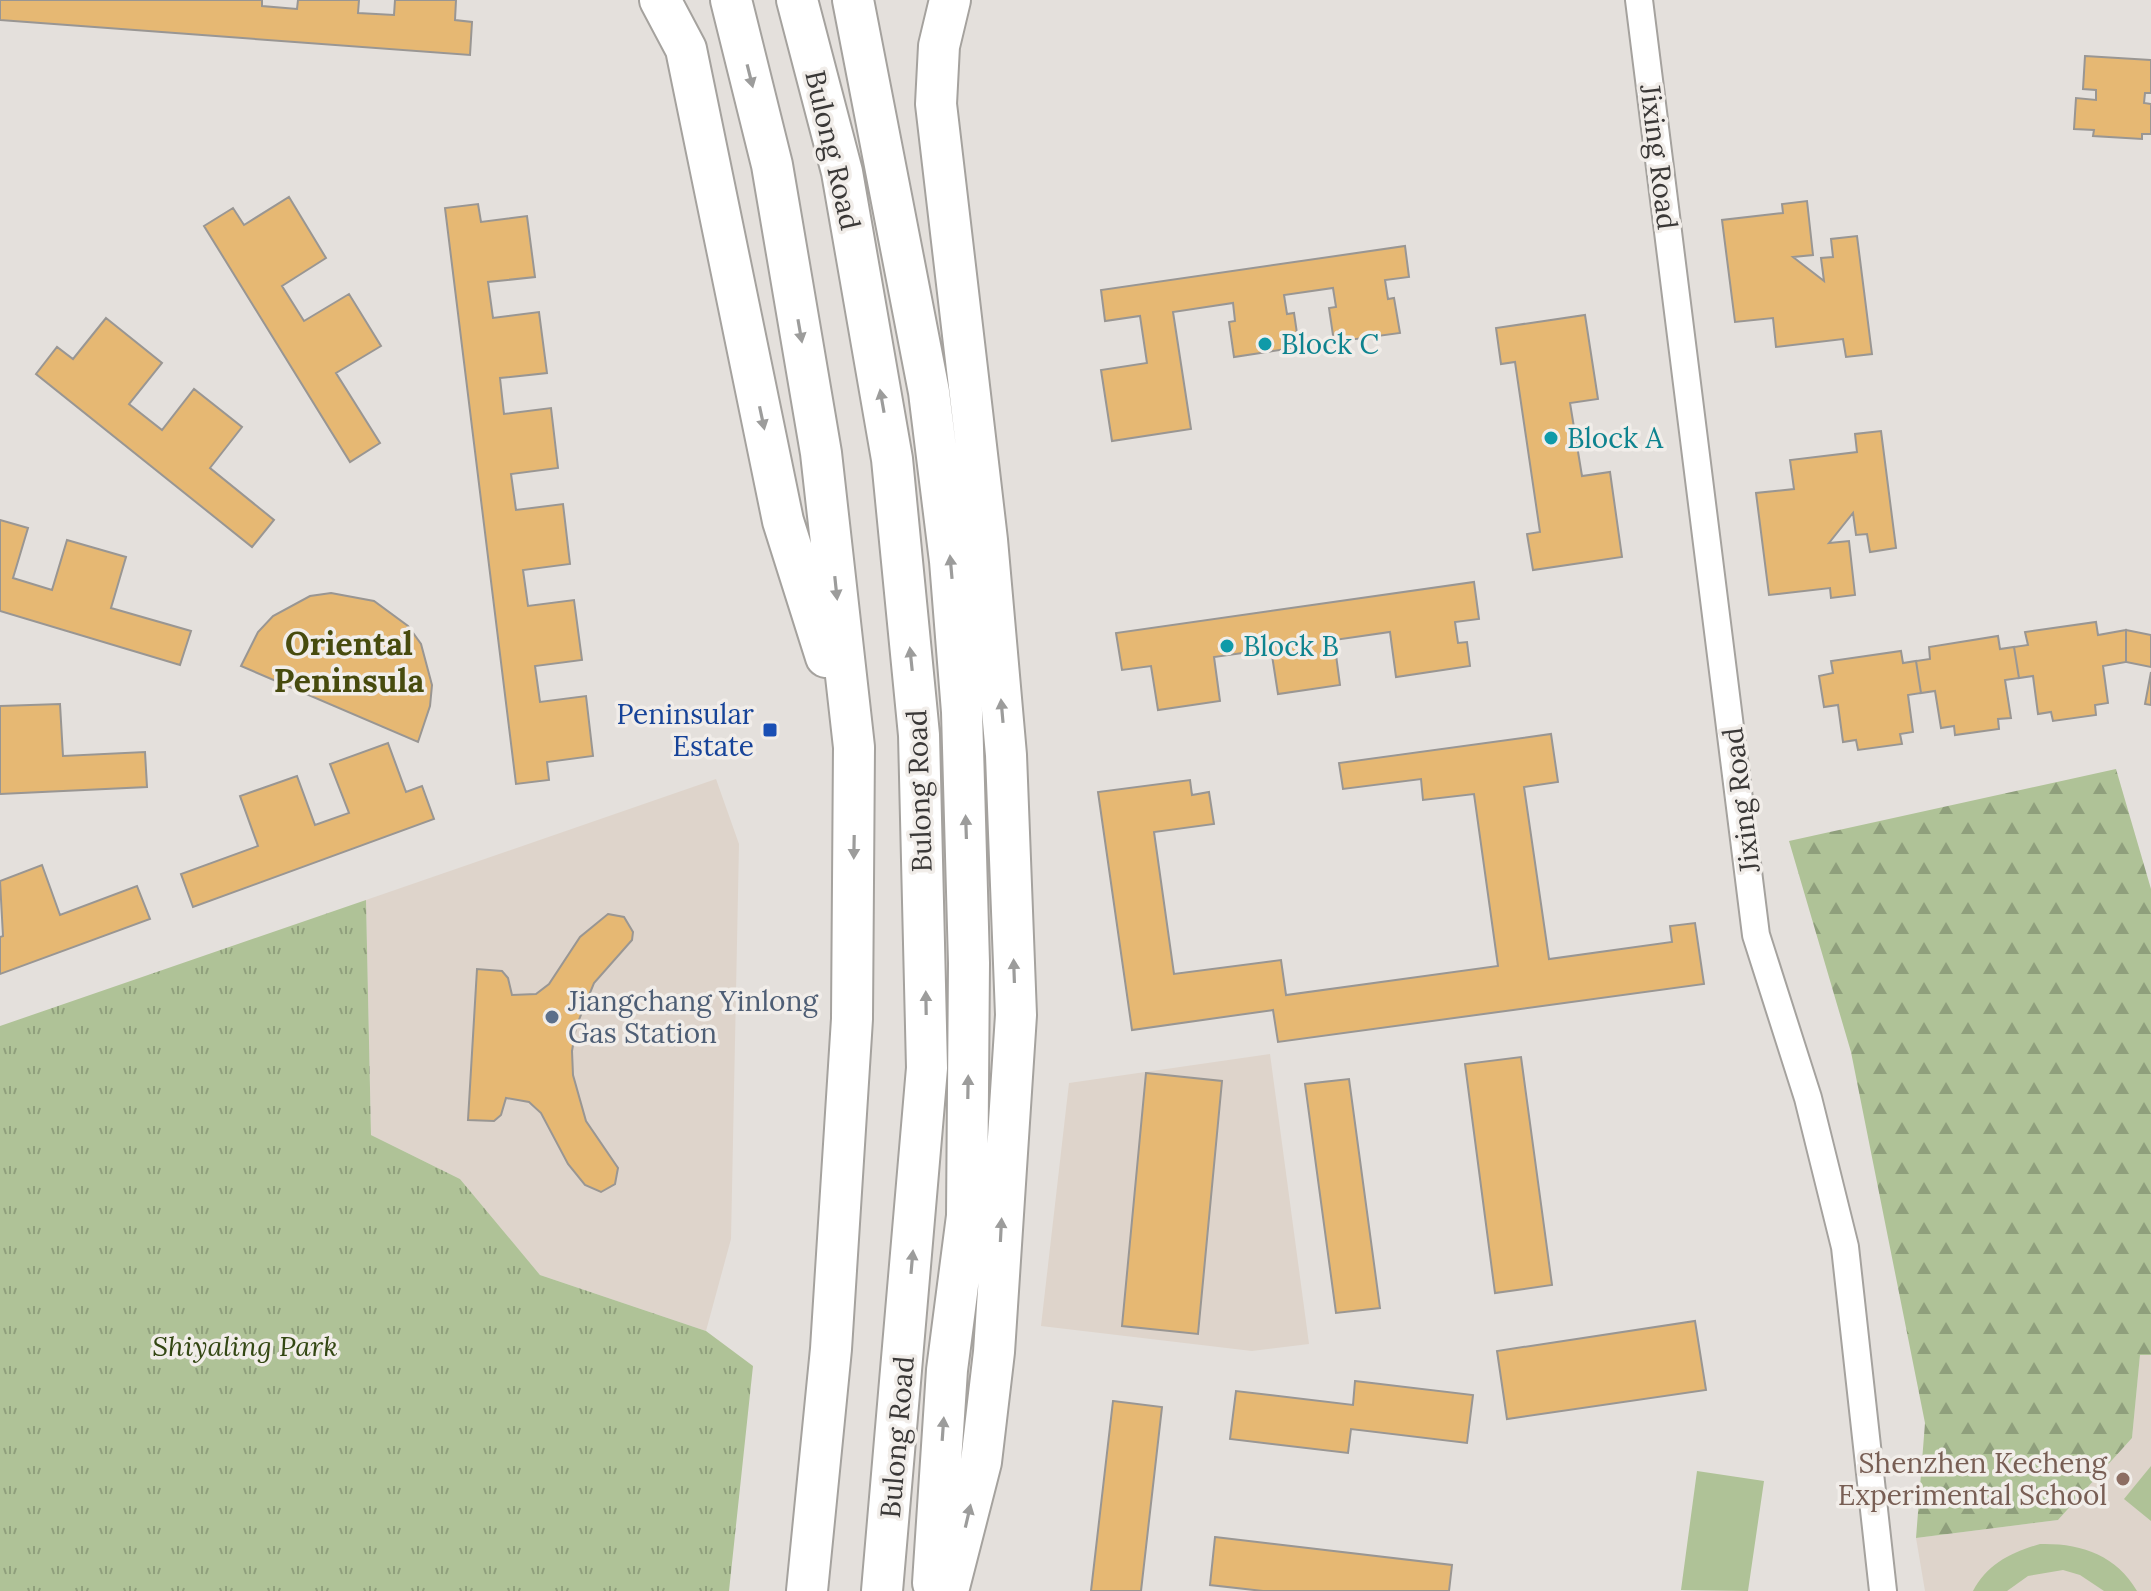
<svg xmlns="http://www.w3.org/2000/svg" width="2151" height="1591" viewBox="0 0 2151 1591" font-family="Lora,serif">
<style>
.built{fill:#ded4cb}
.grass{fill:#afc297}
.forest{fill:url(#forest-firs)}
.park{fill:url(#park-tufts)}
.building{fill:#e6b873;stroke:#999693;stroke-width:2}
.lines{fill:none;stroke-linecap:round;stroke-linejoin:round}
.minor-casing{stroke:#a5a29e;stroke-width:30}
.primary-casing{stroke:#a5a29e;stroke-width:44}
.minor{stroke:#fff;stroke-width:26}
.primary{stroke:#fff;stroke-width:40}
.oneway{fill:#9c9c9b}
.culture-dot{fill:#0f9aa8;stroke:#f1ede9;stroke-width:3}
.transit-dot{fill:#1a4fb4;stroke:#f1ede9;stroke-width:3}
.service-dot{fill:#5c6f8a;stroke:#f1ede9;stroke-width:3}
.education-dot{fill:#8d6e63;stroke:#f1ede9;stroke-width:3}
.labels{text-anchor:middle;stroke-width:7;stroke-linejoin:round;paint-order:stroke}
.street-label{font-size:28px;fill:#3a3837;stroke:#f1ede9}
.culture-label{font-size:28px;fill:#0d838f;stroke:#f1ede9;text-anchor:start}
.transit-label{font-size:28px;fill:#164399;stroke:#f1ede9;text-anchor:end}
.service-label{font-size:28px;fill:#4e5e75;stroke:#f1ede9;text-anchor:start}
.park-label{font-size:28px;font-style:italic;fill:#334713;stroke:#f1ede9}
.education-label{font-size:28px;fill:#785e54;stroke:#f1ede9;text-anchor:end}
.quarter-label{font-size:32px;font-weight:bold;fill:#474b0e;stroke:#f1ede9}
</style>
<defs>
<pattern id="forest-firs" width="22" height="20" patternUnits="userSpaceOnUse" patternTransform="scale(2)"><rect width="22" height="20" fill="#afc297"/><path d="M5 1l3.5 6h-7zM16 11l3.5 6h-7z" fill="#8f9f7c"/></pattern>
<pattern id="park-tufts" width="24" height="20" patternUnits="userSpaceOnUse" patternTransform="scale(2)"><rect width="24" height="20" fill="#afc297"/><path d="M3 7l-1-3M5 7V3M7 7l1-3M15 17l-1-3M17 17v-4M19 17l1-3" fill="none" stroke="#8f9f7c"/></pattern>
</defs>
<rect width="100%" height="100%" fill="#e4e0dc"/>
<!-- built -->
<path class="built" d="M716 779 739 844 731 1239 706 1331 540 1275 460 1179 371 1135 366 900Z
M1270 1054 1309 1344 1252 1351 1041 1326 1069 1083Z
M2140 1354 2151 1355V1591H1925L1916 1538 2058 1520 2132 1438Z"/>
<!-- grass -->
<path class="grass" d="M2151 1466V1521L2124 1499Z
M1697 1471 1764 1481 1748 1591 1681 1590Z
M2040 1544C2081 1543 2116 1555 2137 1591H2104L2080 1575 2063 1570 2028 1576 2007 1591H1973C1987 1564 2012 1552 2040 1544Z"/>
<!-- forest -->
<path class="forest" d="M2116 769 2151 889V1355H2140L2132 1438 2058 1520 1916 1538 1925 1423 1851 1052 1789 841Z"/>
<!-- park -->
<path class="park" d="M366 900 371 1135 460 1179 540 1275 706 1331 753 1366 729 1591H0V1026Z"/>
<!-- building -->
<path class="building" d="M0 0H262V6L297 9 298 0H359L358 13 394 15 395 0H456L455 20 472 22 470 55 0 20Z
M2085 56 2151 60V93H2145L2144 103 2151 104V134H2142V139L2093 136 2094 130 2074 129 2076 98 2096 100V90L2083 89Z
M289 197 326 258 282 286 304 321 349 294 381 346 336 373 380 443 350 462 204 226 233 208 244 225Z
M1807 201 1813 255 1793 257 1824 281 1821 258 1833 257 1831 239 1857 236 1872 354 1846 357 1843 339 1776 347 1773 318 1735 322 1722 220 1783 213 1782 204Z
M478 204 481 222 527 216 535 277 488 282 493 318 539 312 547 373 500 378 504 414 551 408 558 468 511 474 516 510 563 504 570 564 523 570 528 606 574 600 582 660 535 666 540 702 586 696 593 756 547 762 549 780 516 784 445 208Z
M1405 246 1409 277 1385 280 1388 299 1394 298 1400 333 1334 342 1329 308 1336 307 1333 288 1284 295 1287 314 1294 313 1299 347 1234 357 1229 322 1235 321 1233 303 1173 312 1191 429 1112 441 1101 370 1147 363 1140 316 1105 321 1101 290Z
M1585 315 1598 399 1570 403 1582 476 1610 472 1622 557 1533 570 1527 534 1540 532 1515 362 1501 364 1496 328Z
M106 318 162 363 129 404 162 430 194 389 242 427 210 468 274 520 252 547 36 374 57 347 73 359Z
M1881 431 1896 548 1870 552 1867 534 1856 535 1853 513 1829 543 1849 541 1855 595 1831 598 1830 588 1769 595 1756 493 1794 489 1790 460 1857 452 1855 434Z
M0 520 28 528 13 578 52 590 67 540 126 557 111 608 191 631 180 665 0 611Z
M1474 582 1479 619 1455 622 1458 643 1467 642 1470 666 1396 677 1390 632 1334 640 1340 685 1278 694 1271 649 1214 657 1220 701 1158 710 1151 666 1122 670 1116 633Z
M331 593 374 601 408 626 421 644 432 685 430 706 418 742 241 666 258 632 273 616 310 596Z
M2096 622 2098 635 2126 630V662L2103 666 2108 703 2095 705 2096 715 2053 721 2051 712 2038 714 2033 676 2019 678 2014 647 2028 645 2025 632Z
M2126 630 2151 635V667L2126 662Z
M1998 636 2000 649 2014 647 2019 678 2005 680 2011 718 1998 719 1999 729 1955 735 1954 726 1941 728 1935 691 1921 693 1916 661 1930 659 1929 647Z
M1901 651 1903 663 1916 661 1921 693 1908 695 1913 732 1900 734 1902 744 1858 750 1856 740 1843 742 1838 705 1824 707 1819 676 1833 673 1831 661Z
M2151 672V705L2145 704Z
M60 704 63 756 145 752 147 787 0 794V706Z
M1551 734 1558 782 1524 787 1549 959 1672 942 1670 926 1695 923 1704 984 1278 1042 1273 1010 1132 1030 1098 792 1190 780 1192 795 1209 792 1214 824 1154 832 1174 974 1281 960 1286 995 1498 966 1474 794 1423 800 1421 779 1343 789 1339 763Z
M388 743 406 792 422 786 434 819 193 907 181 874 258 846 240 796 297 776 315 825 349 813 330 764Z
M42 865 60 915 137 886 150 919 0 974V937L3 936 0 881Z
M608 914 624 917 633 932 632 940 594 983 576 1027 572 1051 573 1075 586 1121 618 1168 615 1184 601 1192 585 1185 568 1164 541 1113 529 1102 506 1098 501 1115 494 1121 468 1120 477 969 502 971 508 978 512 995 536 994 549 984 580 937Z
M1521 1057 1552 1285 1495 1293 1465 1064Z
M1146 1073 1222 1081 1198 1334 1122 1326Z
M1349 1079 1380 1308 1336 1313 1305 1084Z
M1695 1321 1706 1390 1507 1419 1497 1351Z
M1355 1381 1473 1395 1467 1443 1351 1429 1348 1453 1230 1439 1236 1391 1353 1405Z
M1113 1401 1162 1407 1141 1591H1091Z
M1215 1537 1452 1565 1449 1591H1263L1210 1585Z"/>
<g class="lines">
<defs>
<path id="minor" d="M1639 0 1756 935 1808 1098 1845 1247 1883 1591"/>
<path id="primary" d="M660 0 686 49 783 521 826 657
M731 0 772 165 821 453 854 747 852 1019 831 1349 807 1591
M797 0 842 172 892 459 919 735 927 1068 882 1591
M853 0 929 392 950 561 962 712 969 963 967 1216 947 1370 933 1583
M948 1591 981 1462 994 1352 1016 1015 1006 755 987 540 936 104 939 46 950 0"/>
</defs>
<!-- minor casing -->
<use href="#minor" class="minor-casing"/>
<!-- primary casing -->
<use href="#primary" class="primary-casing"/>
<!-- minor -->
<use href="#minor" class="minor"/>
<!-- primary -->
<use href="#primary" class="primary"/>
</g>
<!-- one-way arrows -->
<defs><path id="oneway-solid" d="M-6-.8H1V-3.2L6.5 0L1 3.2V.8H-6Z" transform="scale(2)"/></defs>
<g class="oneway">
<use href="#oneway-solid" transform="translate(750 76) rotate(76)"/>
<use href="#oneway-solid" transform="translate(800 331) rotate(80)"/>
<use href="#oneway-solid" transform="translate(882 401) rotate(-100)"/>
<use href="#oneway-solid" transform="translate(762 418) rotate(78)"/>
<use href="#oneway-solid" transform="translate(951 567) rotate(-95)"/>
<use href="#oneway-solid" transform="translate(836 588) rotate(84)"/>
<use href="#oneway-solid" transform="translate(911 659) rotate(-96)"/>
<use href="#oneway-solid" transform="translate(1002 711) rotate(-95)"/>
<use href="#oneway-solid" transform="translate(966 827) rotate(-92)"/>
<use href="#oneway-solid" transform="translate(854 847) rotate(91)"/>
<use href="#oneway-solid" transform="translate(1014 971) rotate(-92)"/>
<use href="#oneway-solid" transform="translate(926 1003) rotate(-91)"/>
<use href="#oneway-solid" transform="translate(968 1087) rotate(-89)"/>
<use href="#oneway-solid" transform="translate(1001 1230) rotate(-87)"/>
<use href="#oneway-solid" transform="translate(912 1262) rotate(-85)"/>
<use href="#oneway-solid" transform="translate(943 1429) rotate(-86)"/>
<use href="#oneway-solid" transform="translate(968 1516) rotate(-77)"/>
</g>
<!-- markers -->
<g class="culture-dot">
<circle cx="1265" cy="344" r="8"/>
<circle cx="1551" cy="438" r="8"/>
<circle cx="1227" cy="646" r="8"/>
</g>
<rect class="transit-dot" x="762" y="722" width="16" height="16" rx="4"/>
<circle class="service-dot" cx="552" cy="1017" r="8"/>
<circle class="education-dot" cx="2123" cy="1479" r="8"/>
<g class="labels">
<!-- street labels -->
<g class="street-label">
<text transform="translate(833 150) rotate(77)" y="10">Bulong Road</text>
<text transform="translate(1659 157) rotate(83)" y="10">Jixing Road</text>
<text transform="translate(919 791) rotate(-92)" y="10">Bulong Road</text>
<text transform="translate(1741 800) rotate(-97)" y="10">Jixing Road</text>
<text transform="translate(897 1437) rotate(-85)" y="10">Bulong Road</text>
</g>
<!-- culture labels -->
<g class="culture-label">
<text x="1281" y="354">Block C</text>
<text x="1567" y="448">Block A</text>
<text x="1243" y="656">Block B</text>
</g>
<!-- transit labels -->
<g class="transit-label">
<text x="754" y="724">Peninsular<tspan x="754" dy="32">Estate</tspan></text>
</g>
<!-- service labels -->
<g class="service-label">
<text x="568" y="1011">Jiangchang Yinlong<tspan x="568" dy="32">Gas Station</tspan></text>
</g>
<!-- park labels -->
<g class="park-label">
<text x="245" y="1356">Shiyaling Park</text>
</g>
<!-- education labels -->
<g class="education-label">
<text x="2107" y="1473">Shenzhen Kecheng<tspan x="2107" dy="32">Experimental School</tspan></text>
</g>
<!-- quarter labels -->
<g class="quarter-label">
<text x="349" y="655">Oriental<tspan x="349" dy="37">Peninsula</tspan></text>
</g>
</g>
</svg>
